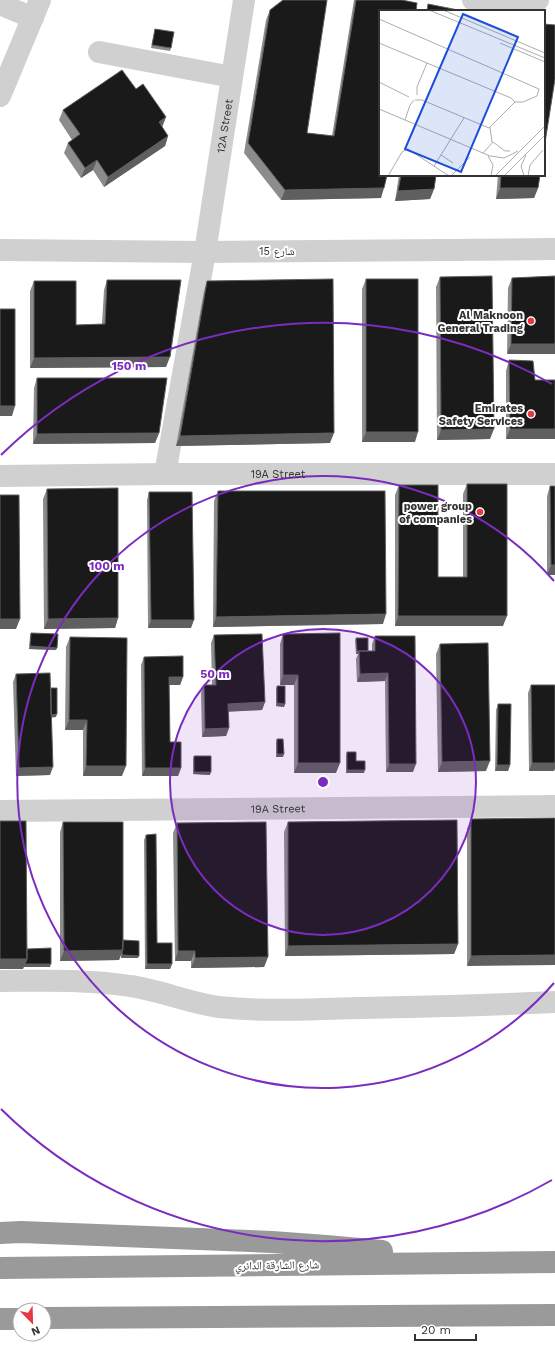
<svg xmlns="http://www.w3.org/2000/svg" width="555" height="1354" viewBox="0 0 555 1354" font-family="'Work Sans','Noto Naskh Arabic',sans-serif">
<style>
.lines{fill:none;stroke-linecap:round;stroke-linejoin:round}
.minor{stroke:#d0d0d0;stroke-width:22}
.highway{stroke:#9a9a9a;stroke-width:22}
.wall{fill:#8c8c8c}
.shaded-wall{fill:#5f5f5f}
.building{fill:#1a1a1a;stroke:#5f5f5f}
.ring{fill:none;stroke:#7b2cbf;stroke-width:2}
.poi-dot{fill:#e63946;stroke:#fff;stroke-width:1.5}
.labels{text-anchor:middle;stroke-width:4;stroke-linejoin:round;paint-order:stroke}
.street-label{font-size:11px;fill:#333;stroke:#fff}
.poi-label{font-size:11px;font-weight:bold;fill:#333;stroke:#fff;text-anchor:end}
.inset-road{fill:none;stroke:#adadad;stroke-width:1}
.view{fill:#1d4ed8;fill-opacity:0.15;stroke:#1d4ed8;stroke-width:2}
.inset-edge{fill:none;stroke:#333;stroke-width:2}
.centre{fill:#7b2cbf;stroke:#fff;stroke-width:2}
.ring-label{font-size:12px;text-anchor:middle;font-weight:bold;fill:#7b2cbf;stroke:#fff;stroke-width:4;stroke-linejoin:round;paint-order:stroke}
</style>
<rect width="100%" height="100%" fill="#fff"/>
<g class="lines">
<!-- minor -->
<g class="minor">
<path d="M473 0C494 9 518 11 538 0"/>
<path d="M0 4 33 18"/>
<path d="M99 52 232 77"/>
<path d="M0 96 40 0"/>
<path d="M0 250 205 252 555 249"/>
<path id="s1" d="M165 474 205 252 244 0"/>
<path id="s2" d="M0 476 165 474H555"/>
<path id="s3" d="M0 811 555 806"/>
<path d="M0 981C43 981 87 979 130 986 160 990 188 1003 219 1007 266 1012 314 1009 361 1008 426 1007 490 1005 555 1002"/>
</g>
<!-- highway -->
<path class="highway" d="M0 1233 21 1232 272 1242 326 1246 382 1251
M0 1268 555 1262
M44 1318 555 1315
M0 1319H20"/>
</g>
<!-- wall -->
<path class="wall" d="M354 0H402L381 198 281 200 244 153 266 20 270 10 307 133 332 136Z
M155 29 171 48 170 51 151 48Z
M136 89 166 117 162 127 168 136 165 146 104 187 93 170 81 178 64 153 68 143 72 140 59 120 63 110Z
M399 175H436L434 189 430 199 395 201Z
M498 175H540L538 188 534 198 496 199Z
M555 276 507 354 508 288 512 278Z
M440 277 490 439 437 440 436 287Z
M366 279 415 442H362V289Z
M107 280 166 367 30 368V291L34 281 76 325 102 324 104 290Z
M207 281 330 443 176 446 204 291Z
M509 360 535 380H555V439H506V371Z
M37 378 159 433 155 443 33 444 34 388Z
M467 484 503 626H395V495L399 485 438 577H463V494Z
M550 486H555V575H547V496Z
M47 489 118 618 115 628 44 629 43 499Z
M218 491 383 624 213 627 214 501Z
M149 492 191 628H148L147 500Z
M31 633 56 650 29 649 30 636Z
M283 634 336 773H294V685H280V644Z
M214 635 265 702 262 710 228 711 229 728 226 736 202 737 201 693 204 685H212L211 643Z
M375 636H415L413 772H386L385 681 357 682 356 659 358 654H356L355 641 356 638 368 651H372V644Z
M70 637 122 776H83V730H65L66 647Z
M440 644 486 771 438 772 436 654Z
M144 657 183 677 180 685H169L170 742 181 768 178 776H142L141 665Z
M16 674 51 688 56 717H52L50 775 16 776 13 682Z
M531 685 554 771H529L528 693Z
M277 686 285 704 284 707 276 706V689Z
M498 704 510 765 508 771H495L496 710Z
M277 739 283 757H276V742Z
M347 752 356 761 364 773H346V755Z
M194 756 210 775 193 774V759Z
M555 818 467 966V829L471 819Z
M63 822 123 941 138 958H121V954L119 960 60 961V832Z
M288 822 458 944 454 954 285 956 284 832Z
M177 823 268 957 264 967 191 968V961H175L173 833Z
M146 835 157 943 172 964 170 969H145L144 840Z"/>
<!-- shaded-wall -->
<path class="shaded-wall" d="M166 117 162 127 159 122Z
M168 136 165 146 104 187 108 177Z
M97 160 93 170 81 178 85 168Z
M384 188 381 198 281 200 285 190Z
M500 188H538L534 198 496 199Z
M434 189 430 199 395 201 398 191Z
M511 344H555V354H507Z
M170 357 166 367 30 368 34 358Z
M0 406H15L12 416H0Z
M494 429 490 439 437 440 441 430Z
M510 429H555V439H506Z
M366 432H418L415 442H362Z
M159 433 155 443 33 444 37 434Z
M334 433 330 443 176 446 180 436Z
M551 565H555V575H547Z
M386 614 383 624 213 627 216 617Z
M398 616H507L503 626H395Z
M118 618 115 628 44 629 48 619Z
M0 619H20L16 629H0Z
M151 620H194L191 628H148Z
M30 646 57 648 56 650 29 649Z
M357 651H368H359L358 654H356Z
M388 673 385 681 357 682 360 674Z
M283 675H298L294 685H280Z
M169 677H183L180 685H166Z
M265 702 262 710 225 712 228 704Z
M277 703 285 704 284 707 276 706Z
M57 714 56 717 48 718 49 715Z
M69 720H87L83 730H65Z
M229 728 226 736 202 737 205 729Z
M277 754H284L283 757H276Z
M490 761 486 771 438 772 442 762Z
M298 763H340L336 773H294Z
M532 763H555V769L554 771H529Z
M389 764H416L413 772H386Z
M497 765H510L508 771H495Z
M86 766H126L122 776H83Z
M53 767 50 775 16 776 19 768Z
M145 768H181L178 776H142Z
M347 770H365L364 773H346Z
M194 772H211L210 775 193 774Z
M458 944 454 954 285 956 288 946Z
M123 950 119 960 60 961 64 951Z
M178 951H195L191 961H175Z
M122 955 139 956 138 958H121Z
M555 955V965L467 966 471 956Z
M268 957 264 967 191 968 195 958Z
M0 959H27L51 964 50 967H24L23 969H0Z
M147 964H172L170 969H145Z"/>
<!-- building -->
<path class="building" d="M283 0H327L307 133 334 136 356 0H402L417 3 416 11H380V175H387L384 188 285 190 248 143 270 10Z
M428 4 463 11H427Z
M544 24 555 25V79L544 149Z
M155 29 174 32 171 48 152 45Z
M122 70 136 89 143 84 166 117 159 122 168 136 108 177 97 160 85 168 68 143 80 134 63 110Z
M401 175H436L434 189 398 191Z
M501 175H540L538 188H500Z
M492 276 494 429 441 430 440 277Z
M555 276V344H511L512 278Z
M333 279 334 433 180 436 207 281Z
M366 279H418V432H366Z
M107 280H181L170 357 34 358V281H76V325L105 324Z
M0 309H15V406H0Z
M509 360 533 361 535 380H555V429H510Z
M37 378H167L159 433 37 434Z
M467 484H507V616H398L399 485H438V577H467Z
M550 486H555V565H551Z
M118 488V618L48 619 47 489Z
M218 491H385L386 614 216 617Z
M149 492H192L194 620H151Z
M0 495H19L20 619H0Z
M31 633 58 634 57 648 30 646Z
M340 633V763H298V675H283V634Z
M262 634 265 702 228 704 229 728 205 729 204 685H216L214 635Z
M375 636H415L416 764H389L388 673 360 674 359 651H375Z
M70 637 127 638 126 766H86L87 720H69Z
M356 638H368V651H357Z
M488 643 490 761 442 762 440 644Z
M183 656V677H169L170 742H181V768H145L144 657Z
M50 673 53 767 19 768 16 674Z
M531 685H555V763H532Z
M277 686H285V704L277 703Z
M51 688H57V714L51 715Z
M498 704H511L510 765H497Z
M277 739H283L284 754H277Z
M347 752H356V761H365V770H347Z
M194 756H211V772H194Z
M555 818V955L471 956V819Z
M457 820 458 944 288 946V822Z
M0 821H26L27 959H0Z
M63 822H123V950L64 951Z
M266 822 268 957 195 958V951H178L177 823Z
M156 834 157 943H172V964H147L146 835Z
M123 940 139 941V956L122 955Z
M51 948V964H25L27 959V949Z"/>
<!-- distance rings -->
<circle cx="323" cy="782" r="153" fill="#7b2cbf" fill-opacity=".12"/>
<g class="ring">
<circle cx="323" cy="782" r="153"/>
<path d="M554 983A306 306 0 1 1 554 581"/>
<path d="M552 1180A459 459 0 0 1 1 1109M1 455A459 459 0 0 1 552 384"/>
</g>
<!-- markers -->
<g class="poi-dot">
<circle cx="531" cy="321" r="4"/>
<circle cx="531" cy="414" r="4"/>
<circle cx="480" cy="512" r="4"/>
</g>
<g class="labels">
<!-- street labels -->
<g class="street-label">
<text dy="4" stroke="none"><textPath href="#s1" startOffset="353">12A Street</textPath></text>
<text x="277" y="255">شارع 15</text>
<text dy="4" stroke="none"><textPath href="#s2" startOffset="278">19A Street</textPath></text>
<text dy="4" stroke="none"><textPath href="#s3" startOffset="278">19A Street</textPath></text>
<text transform="translate(277 1265) rotate(-1)" y="4">شارع الشارقة الدائري</text>
</g>
<!-- poi labels -->
<g class="poi-label">
<text x="523" y="319">Al Maknoon<tspan x="523" dy="13">General Trading</tspan></text>
<text x="523" y="412">Emirates<tspan x="523" dy="13">Safety Services</tspan></text>
<text x="472" y="510">power group<tspan x="472" dy="13">of companies</tspan></text>
</g>
</g>
<!-- overview -->
<g transform="translate(379 10)">
<rect width="166" height="166" fill="#fff"/>
<path class="inset-road" d="M50 0 166 48M64 0 166 43M0 9 160 79 158 86 144 92H136M0 33 132 88 136 92 110 118 43 90H36M121 33 166 52M0 72 30 87M38 85V77L48 53M0 99 111 146 125 148 139 141M26 110 31 95 35 90M111 117 113 132M104 143 114 132 126 141H131M62 145 74 153M109 146 114 155 112 166M55 156 85 108M9 166 23 142 29 139 70 166M72 166 91 147M116 166 166 116M125 166 166 125M145 166 142 156 147 145M149 166 151 155 164 140"/>
<path class="view" d="M84 4 139 27 82 162 26 139Z"/>
<rect width="166" height="166" class="inset-edge"/>
</g>
<circle cx="323" cy="782" r="6" class="centre"/>
<g class="ring-label">
<text x="129" y="370">150 m</text>
<text x="107" y="570">100 m</text>
<text x="215" y="678">50 m</text>
</g>
<!-- north arrow -->
<g transform="translate(32 1322) rotate(157)"><circle r="19" fill="#ffffff" stroke="#adadad"/>
<path d="M0-3L7 15L0 10L-7 15Z" fill="#e63946"/>
<text y="-6" font-size="11" font-weight="bold" text-anchor="middle" fill="#333333">N</text>
</g>
<!-- scale -->
<path d="M415 1334v6h61v-6" fill="none" stroke="#333333" stroke-width="2"/>
<text x="421" y="1334" font-size="12" fill="#333333" stroke="#ffffff" stroke-width="3" paint-order="stroke">20 m</text>
</svg>
